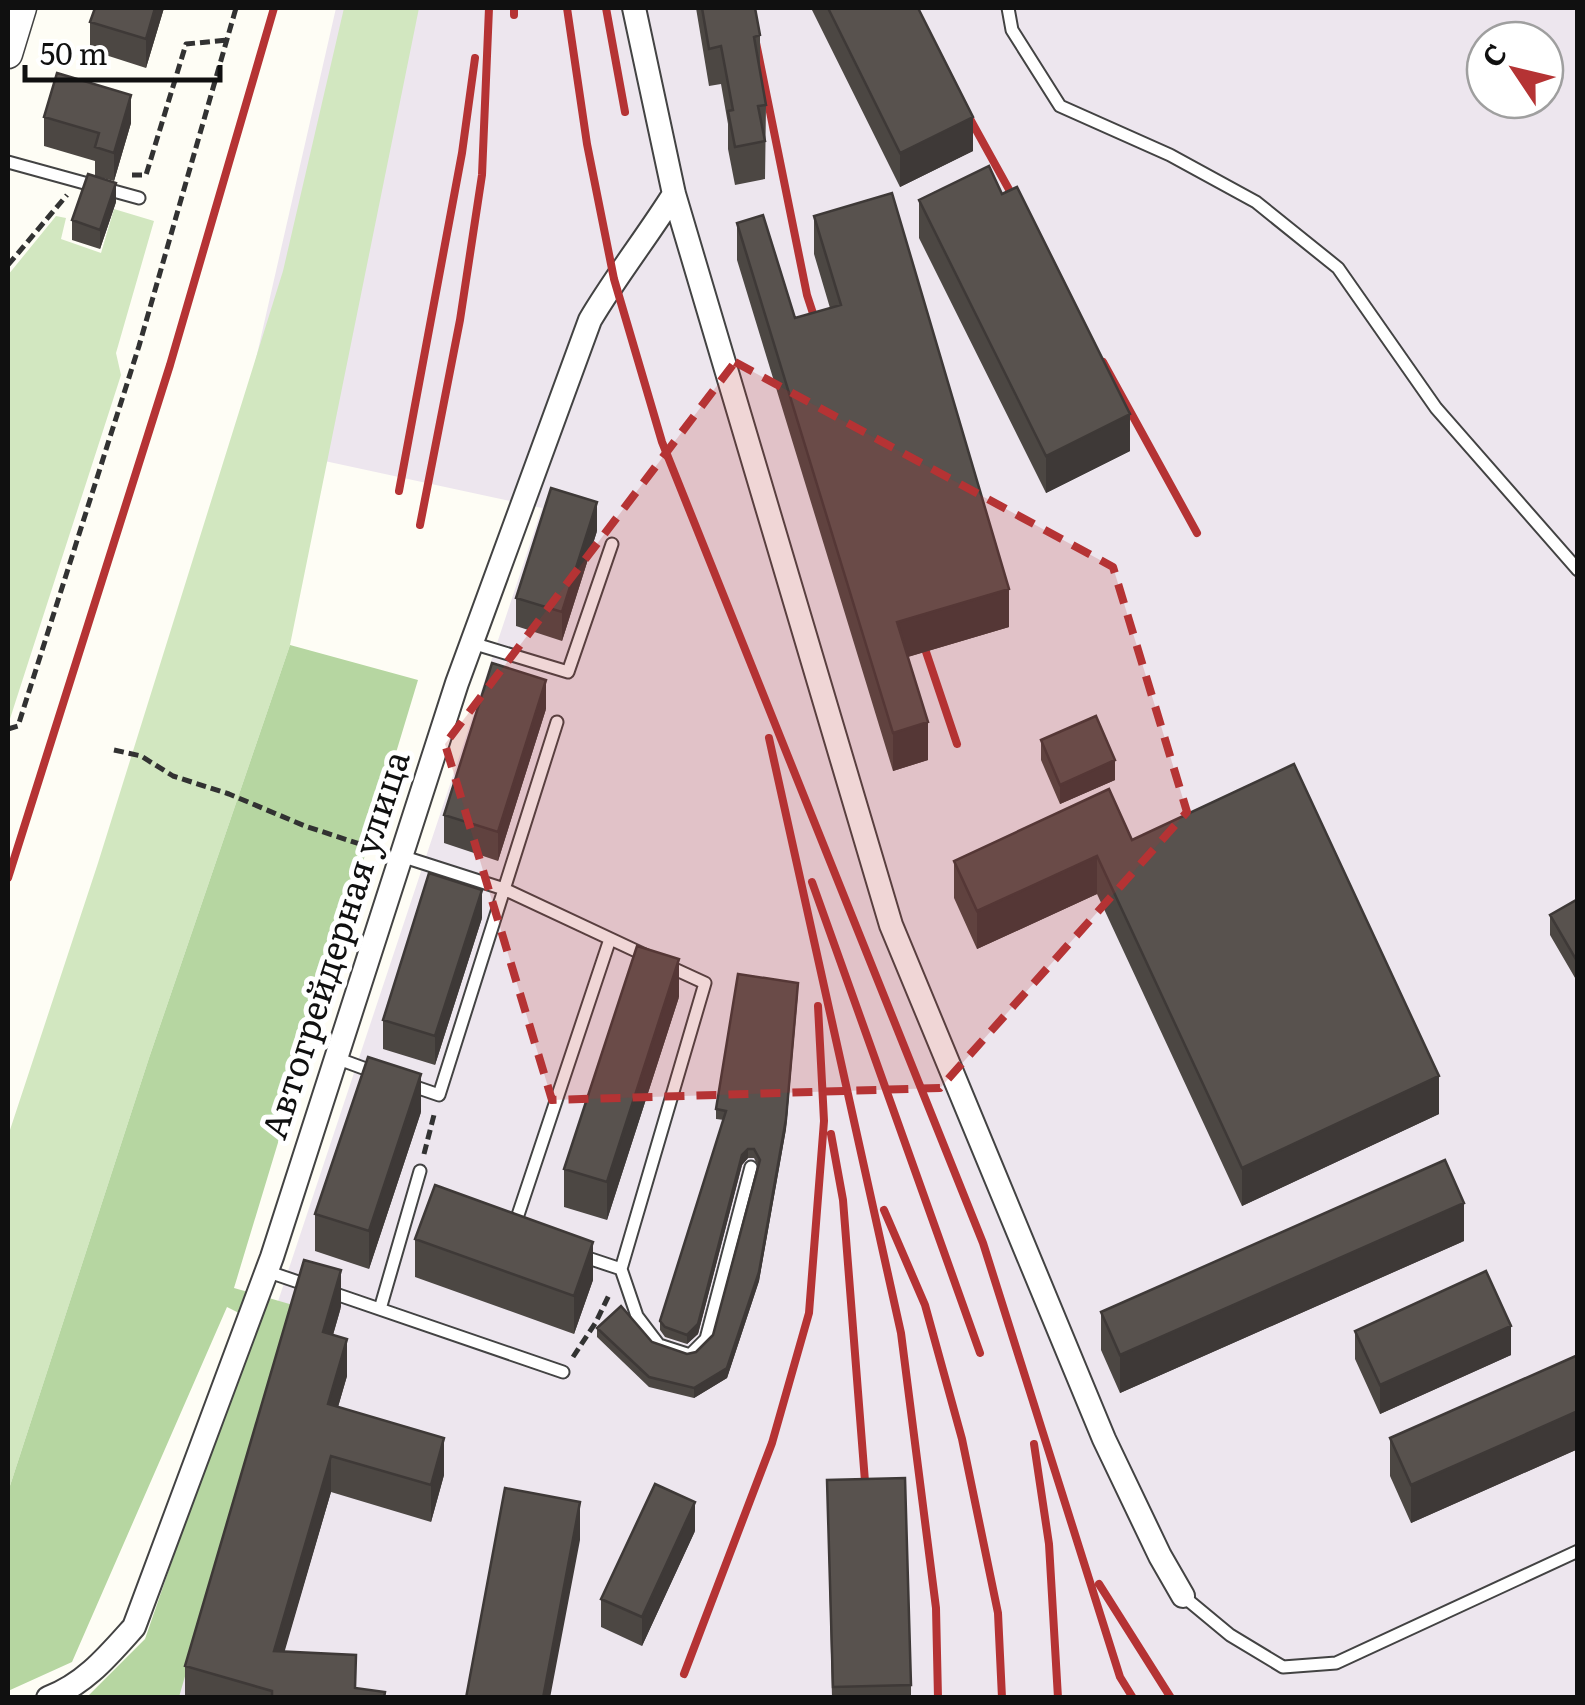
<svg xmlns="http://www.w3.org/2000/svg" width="1585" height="1705" viewBox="0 0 1585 1705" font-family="Literata,serif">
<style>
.industrial{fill:#ede6ee;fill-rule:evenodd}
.green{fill:#d2e7c0}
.forest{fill:#b6d6a1}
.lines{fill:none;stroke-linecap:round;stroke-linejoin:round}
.service-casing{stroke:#434343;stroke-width:15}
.minor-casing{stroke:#434343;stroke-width:26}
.tertiary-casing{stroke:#434343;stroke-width:31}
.path{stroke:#323232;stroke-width:5;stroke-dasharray:10 5;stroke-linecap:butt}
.service{stroke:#fff;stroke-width:11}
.minor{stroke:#fff;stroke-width:22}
.tertiary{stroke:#fff;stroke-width:28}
.rail{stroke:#b53334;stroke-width:8}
.wall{fill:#4c4743}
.shaded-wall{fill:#3e3937}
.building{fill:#58524e;stroke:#3e3937;stroke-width:2.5}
.marked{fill:#b53334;fill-opacity:0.2;stroke:#b53334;stroke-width:8;stroke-dasharray:20 12;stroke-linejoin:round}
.labels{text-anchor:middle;stroke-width:10;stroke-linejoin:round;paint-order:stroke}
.street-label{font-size:35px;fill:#101010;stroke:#fff}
</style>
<rect width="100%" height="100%" fill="#fefdf5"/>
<!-- industrial -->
<path class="industrial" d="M336 8H1577V1697L146 1698 542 508 237 442ZM1485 40H1545V100H1485Z"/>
<!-- green -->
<path class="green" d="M344 8H419L290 645 149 1058 8 1492V1136L98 863 283 271Z
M114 209 154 221 116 353 121 375 8 725V587L10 586 8 275 56 216 66 218 61 239 101 253Z"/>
<!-- forest -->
<path class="forest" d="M290 645 418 680 234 1288 293 1305 179 1697H87L145 1639 255 1321 227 1307 72 1662 8 1691V1492L149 1058Z"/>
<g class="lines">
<defs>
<path id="service" d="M1008 8 1012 30 1060 106 1170 155 1256 202 1338 268 1436 408 1578 570
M8 162 139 198
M472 643 568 672 612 544
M401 856 504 889 647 956
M668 966 705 983 621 1269 637 1316 659 1345 690 1355 706 1339 751 1167
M336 1058 374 1072
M410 1085 439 1095 557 722
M519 1227 517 1218 610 939
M582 1256 621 1269
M266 1271 310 1286
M327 1291 563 1372
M380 1309 420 1171
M1183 1596 1230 1635 1283 1667 1336 1663 1578 1551"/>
<path id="minor" d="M634 8 674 194 891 925 1104 1439 1160 1556 1183 1596
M48 1698C85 1684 108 1656 134 1627L272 1257 457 683 590 320C616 276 647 237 674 194"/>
<path id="tertiary" d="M8 54 22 8"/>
</defs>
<!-- service casing -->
<use href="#service" class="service-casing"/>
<!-- minor casing -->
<use href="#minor" class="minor-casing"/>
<!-- tertiary casing -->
<use href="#tertiary" class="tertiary-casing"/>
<!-- path -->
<path class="path" d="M132 175H146L186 44 227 40
M8 265 67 195
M8 729 18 726 139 346 236 8
M114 750 141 756 173 776 229 794 305 826 381 851
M424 1154 435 1111
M573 1357 596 1322 610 1293"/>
<!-- service -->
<use href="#service" class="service"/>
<!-- minor -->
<use href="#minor" class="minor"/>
<!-- tertiary -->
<use href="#tertiary" class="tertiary"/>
<!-- rail -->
<path class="rail" d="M567 8 587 144 614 279 662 442 983 1243 1120 1677 1133 1698
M606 8 625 112
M749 8 807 295 822 341
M514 15V8
M959 99 1022 213
M1103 362 1197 533
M399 491 462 153 475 58
M420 525 460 320 482 175 489 8
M917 625 957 744
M769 738 901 1333 936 1608 938 1698
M8 878 170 365 274 8
M812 882 980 1353
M831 1134 843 1200 867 1507
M884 1210 925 1305 962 1439 998 1613 1002 1698
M1034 1444 1049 1544 1058 1698
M1099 1584 1171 1698
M684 1674 772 1443 809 1313 824 1121 818 1006"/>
</g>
<!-- wall -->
<path class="wall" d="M164 8 146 68 90 50V22Z
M696 8H755L760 35V73L766 105 765 179 735 185 728 149V124L721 84 709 86Z
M811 8H918L973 151 900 187Z
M44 117 131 123 114 181 95 176V161L44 146Z
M919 200 1130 451 1046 493 919 238Z
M116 202 100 249 72 240V220Z
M814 216 1009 627 908 657 928 760 893 771 737 260V223L795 318 830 308 814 254Z
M597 531 562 641 516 626V598Z
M546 709 498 861 444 843V815Z
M1041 740 1115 780 1060 804 1041 760Z
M1132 840 1439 1114 1242 1206 1097 894 977 949 954 898V861Z
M1578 899V983L1550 935V915Z
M482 918 435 1065 383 1049V1020Z
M798 993 786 1129 759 1281 727 1378 694 1398 649 1387 597 1337V1328L652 1342 687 1354 696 1352 713 1335 758 1166 754 1158H748L742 1165 698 1334 687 1344 665 1337 660 1330V1321L724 1120 716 1119V1109Z
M679 997 607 1220 564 1207V1169Z
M421 1112 369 1269 315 1251V1214Z
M415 1239 593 1280 574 1334 415 1277Z
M1464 1241 1120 1393 1101 1350V1312Z
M341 1307 333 1335 347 1376 338 1407 444 1475 431 1522 331 1492 284 1651 356 1688 385 1698H185V1666Z
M1355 1331 1511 1355 1380 1414 1355 1359Z
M1578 1355V1449L1411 1523 1390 1476V1438Z
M827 1480 911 1685V1698H832Z
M695 1531 642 1646 601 1627V1599Z"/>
<!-- shaded-wall -->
<path class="shaded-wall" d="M155 8H164L146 68V39Z
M131 95V123L114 181V153Z
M973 117V151L900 187V153Z
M116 183V202L100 249V230Z
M1130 414V451L1046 493V456Z
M597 502V531L562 641V612Z
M1009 589V627L897 660V622Z
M546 680V709L498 861V832Z
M928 722V760L893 771V733Z
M1115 760V780L1060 804V785Z
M1097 856V894L977 949V911Z
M482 890V918L435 1065V1036Z
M679 959V997L607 1220V1182Z
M798 983 786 1129 759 1281 727 1378 694 1398V1388L727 1368Z
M421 1074V1112L369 1269V1231Z
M1439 1076V1114L1242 1206V1168Z
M748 1149V1158L742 1165 698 1334 687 1344V1335L742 1155Z
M1464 1203V1241L1120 1393V1355Z
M593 1242V1280L574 1334V1296Z
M341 1270V1307L323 1369V1332Z
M1511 1326V1355L1380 1414V1385Z
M347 1339V1376L328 1441V1404Z
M1578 1411V1449L1411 1523V1485Z
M444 1438V1475L431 1522V1485Z
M331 1456V1492L274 1688V1651Z
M580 1502V1540L550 1698H543Z
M695 1502V1531L642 1646V1617Z"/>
<!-- building -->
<path class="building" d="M95 8H155L146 39 90 22Z
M702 8H755L760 35 754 37 766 105 758 106 765 141 735 147 728 111 733 110 721 46 709 49Z
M828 8H918L973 117 900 153Z
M57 73 131 95 114 153 95 147 99 133 44 117Z
M989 166 1002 194 1017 187 1130 414 1046 456 919 200Z
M88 174 116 183 100 230 72 220Z
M892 193 1009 589 897 622 928 722 893 733 737 223 763 215 795 318 841 305 814 216Z
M551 488 597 502 562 612 516 598Z
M492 663 546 680 498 832 444 815Z
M1096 716 1115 760 1060 785 1041 740Z
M1294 764 1439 1076 1242 1168 1097 856 977 911 954 861 1109 789 1132 840Z
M429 873 482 890 435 1036 383 1020Z
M1578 899V963L1550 915Z
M637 946 679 959 607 1182 564 1169Z
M738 974 798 983 786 1119 759 1272 727 1368 694 1388 649 1377 597 1328 621 1306 652 1342 687 1354 696 1352 713 1335 760 1160 754 1149H748L742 1155 698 1324 687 1335 665 1327 660 1321 726 1111 716 1109Z
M368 1057 421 1074 369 1231 315 1214Z
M1445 1160 1464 1203 1120 1355 1101 1312Z
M435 1185 593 1242 574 1296 415 1239Z
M304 1260 341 1270 323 1332 347 1339 328 1404 444 1438 431 1485 331 1456 274 1651 356 1655 355 1688 385 1692 384 1698H272V1691L185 1666Z
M1486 1271 1511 1326 1380 1385 1355 1331Z
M1578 1355V1411L1411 1485 1390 1438Z
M905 1478 911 1685 833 1687 827 1480Z
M655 1484 695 1502 642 1617 601 1599Z
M505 1488 580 1502 543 1698H466Z"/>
<!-- marked area -->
<path class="marked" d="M735 362 1113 567 1187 812 940 1088 552 1100 445 744Z"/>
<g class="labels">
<!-- street labels -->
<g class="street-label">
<text transform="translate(336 945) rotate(-72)" y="12">Автогрейдерная улица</text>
</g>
</g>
<!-- border -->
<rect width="1585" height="1705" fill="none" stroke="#101010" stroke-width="20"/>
<!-- north arrow -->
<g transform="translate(1515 70) rotate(305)"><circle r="48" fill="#ffffff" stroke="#9f9f9f" stroke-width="2.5"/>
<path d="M0-8L18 38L0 25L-18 38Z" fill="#b53334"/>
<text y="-15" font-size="28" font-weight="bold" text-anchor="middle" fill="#101010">С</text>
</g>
<!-- scale -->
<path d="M25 65v15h195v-15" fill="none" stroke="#101010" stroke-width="5"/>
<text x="40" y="65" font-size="30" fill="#101010" stroke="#ffffff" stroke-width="8" paint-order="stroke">50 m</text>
</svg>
